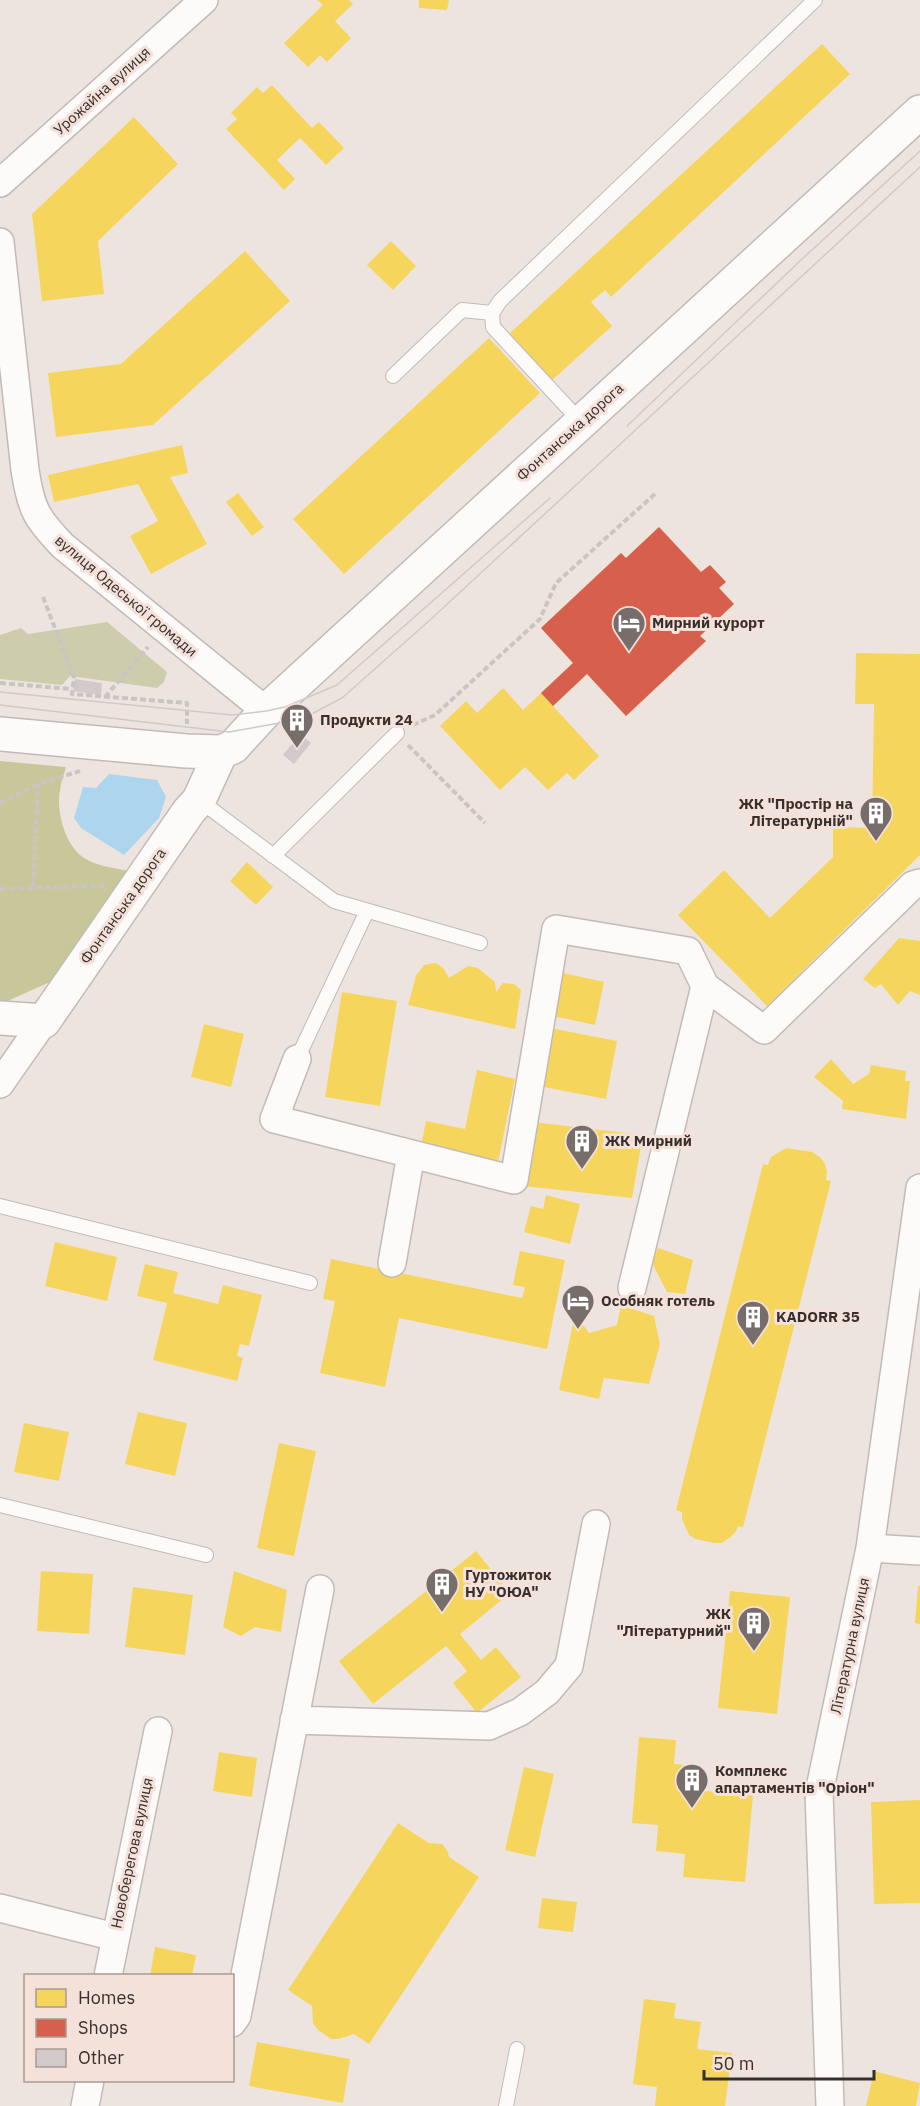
<svg xmlns="http://www.w3.org/2000/svg" width="920" height="2106" viewBox="0 0 920 2106" font-family="'IBM Plex Sans',sans-serif">
<style>
.green{fill:#cdccac}
.forest{fill:#c8c799}
.water{fill:#add5ee}
.homes{fill:#f6d55c}
.shops{fill:#d6604d}
.building{fill:#d2caca}
.lines{fill:none;stroke-linecap:round;stroke-linejoin:round}
.lane-casing{stroke:#c2bab7;stroke-width:16}
.street-casing{stroke:#c2bab7;stroke-width:30}
.secondary-casing{stroke:#c2bab7;stroke-width:36}
.path{stroke:#c8c5c3;stroke-width:4;stroke-dasharray:6 3;stroke-linecap:butt}
.lane{stroke:#fcfbfa;stroke-width:14}
.street{stroke:#fcfbfa;stroke-width:27}
.secondary{stroke:#fcfbfa;stroke-width:33}
.tram{stroke:#cdcac9;stroke-width:1.5}
.labels{text-anchor:middle;stroke-width:6;stroke-linejoin:round;paint-order:stroke}
.street-label{font-size:15px;fill:#372f2d;stroke:#f4e1d9}
.poi-label{font-size:15px;font-weight:bold;fill:#372f2d;stroke:#f4e1d9;text-anchor:start}
</style>
<rect width="100%" height="100%" fill="#eee4df"/>
<!-- green -->
<path class="green" d="M107 622 167 672 164 682 157 688 70 676 62 685 0 679V635L21 628 28 634Z"/>
<!-- forest -->
<path class="forest" d="M0 761 66 767C64 774 61 782 60 790 56 810 64 841 80 855 93 866 114 868 130 871L59 978 3 1003 0 1002Z"/>
<!-- water -->
<path class="water" d="M109 774 157 780 166 797 159 818 124 855 81 828 74 818 83 787 96 788Z"/>
<!-- homes -->
<path class="homes" d="M317 0H349L353 4 335 21 351 38 327 62 320 55 308 67 284 43 323 5Z
M419 0H449L447 10 419 8Z
M822 44 850 74 611 297 605 290 591 302 612 326 550 382 508 335Z
M272 85 312 128 319 122 344 148 326 165 300 138 277 160 295 179 284 190 226 129 237 119 231 113 257 87 263 93Z
M134 117 178 164 98 241 104 294 42 301 32 214Z
M391 241 416 266 393 290 367 265Z
M245 251 290 301 153 425 56 437 48 373 121 364Z
M489 338 540 393 344 574 293 519Z
M182 445 188 473 170 477 207 544 151 574 130 536 158 521 138 484 54 502 48 475Z
M238 493 264 527 252 536 226 502Z
M659 527 701 572 710 565 726 582 719 588 734 604 700 636 706 641 626 716 587 674 553 706 599 756 574 780 567 773 548 790 525 767 500 790 440 726 466 701 477 713 503 688 523 710 573 663 541 628 621 553 626 558Z
M856 653 920 654V855L767 1006 678 915 724 870 770 918 833 857V827L872 828 874 704H855Z
M247 862 273 887 256 905 230 881Z
M899 938 920 941V995L910 991 898 1005 881 984 875 988 863 979Z
M436 963 444 969 449 978 468 966 478 968 495 982 496 992 503 983 514 984 521 990 515 1029 408 1005 416 976 424 965Z
M554 971 604 982 595 1025 544 1014Z
M342 992 397 1001 380 1106 325 1097Z
M204 1024 244 1034 231 1087 191 1077Z
M550 1028 617 1041 606 1099 539 1086Z
M831 1059 853 1084 869 1074 871 1065 906 1071 905 1081H910L906 1119 842 1109 843 1101 814 1077Z
M477 1070 515 1079 497 1167 420 1151 426 1121 465 1129Z
M533 1122 643 1135 632 1198 524 1186Z
M786 1148 812 1152 820 1157 825 1164 827 1172 826 1180 831 1181 743 1527 738 1526 735 1533 729 1538 722 1543H714L696 1539 689 1535 682 1519V1512L676 1510 763 1164 768 1165 771 1157Z
M546 1195 580 1204 570 1244 524 1232 531 1206 543 1209Z
M55 1242 117 1257 107 1301 45 1286Z
M658 1248 693 1260 685 1294 667 1292 652 1263Z
M520 1251 565 1260 547 1349 399 1318 385 1387 320 1373 335 1301 323 1299 331 1259 522 1298 525 1287 513 1285Z
M145 1264 178 1272 173 1293 218 1304 223 1285 262 1295 249 1346 240 1344 237 1356 243 1358 237 1381 153 1360 167 1303 137 1296Z
M621 1305 654 1316 660 1344 649 1384 604 1378 599 1399 559 1390 575 1314 589 1333 617 1325Z
M138 1412 187 1423 175 1476 125 1464Z
M24 1423 69 1432 59 1481 14 1472Z
M279 1443 316 1451 294 1556 257 1548Z
M476 1551 510 1593 460 1634 481 1660 496 1647 521 1677 477 1713 453 1683 467 1671 446 1646 373 1704 339 1661Z
M41 1571 93 1574 89 1634 37 1631Z
M234 1571 287 1590 281 1632 255 1627 241 1636 223 1627Z
M918 1586H920V1624L915 1623Z
M133 1587 193 1595 185 1655 125 1647Z
M730 1591 790 1597 777 1714 718 1708Z
M639 1737 676 1740 674 1764 695 1766 693 1790 753 1795 745 1882 683 1877 685 1854 656 1851 658 1825 632 1823Z
M219 1752 257 1758 252 1797 213 1791Z
M524 1767 554 1774 535 1857 505 1850Z
M920 1800V1903L874 1904 871 1802Z
M398 1823 429 1843 442 1844 447 1850 449 1857 479 1877 369 2044 354 2034 339 2039H331L318 2030 313 2023 312 2006 288 1990Z
M542 1898 577 1902 573 1932 538 1928Z
M155 1947 196 1955 192 1976H150Z
M644 1999 676 2003 674 2018 701 2022 697 2049 732 2053 725 2106H655L657 2087 633 2084Z
M257 2042 350 2059 343 2103 249 2086Z
M874 2071 920 2083 916 2106H866Z"/>
<!-- shops -->
<path class="shops" d="M659 527 701 572 710 565 726 582 719 588 734 604 700 636 706 641 626 716 587 674 553 706 541 693 573 663 541 628 621 553 626 558Z"/>
<!-- building -->
<path class="building" d="M75 679 102 683 101 695 73 691Z
M300 734 311 743 294 764 283 755Z"/>
<g class="lines">
<defs>
<path id="lane" d="M393 376 462 310 492 313
M581 422 493 327 492 313 500 301 815 0
M199 800 334 901 480 943
M273 856 397 733
M297 1059 367 911
M0 1206 310 1283
M0 1505 206 1555
M506 2106 517 2049"/>
<path id="street" d="M0 183 204 0
M0 242 25 470C31 509 36 518 63 546L266 711
M297 1059 274 1119 514 1180 556 929 688 951 705 986
M0 1084 44 1021
M392 1263 411 1154
M632 1288 705 986 764 1030 913 885 920 883
M870 1548 920 1551
M294 1720 489 1726 520 1712 547 1692 569 1666 596 1524
M0 1908 115 1937
M108 1976 158 1731
M232 2023 237 2016 320 1589
M85 2106 90 2080
M830 2106 819 1793 870 1548 920 1188"/>
<path id="secondary" d="M0 734 186 751 221 752 233 747 266 711 920 112
M0 1018 44 1021 189 811 199 800 221 752"/>
</defs>
<!-- lane casing -->
<use href="#lane" class="lane-casing"/>
<!-- street casing -->
<use href="#street" class="street-casing"/>
<!-- secondary casing -->
<use href="#secondary" class="secondary-casing"/>
<!-- path -->
<path class="path" d="M43 597 74 678 72 694 187 703V724
M0 683 72 689
M105 697 148 647
M413 725 435 715 540 619 556 583 655 494
M408 745 485 823
M0 803 38 784 80 771
M33 887 38 784
M0 889 105 886"/>
<!-- lane -->
<use href="#lane" class="lane"/>
<!-- street -->
<use href="#street" class="street"/>
<!-- secondary -->
<use href="#secondary" class="secondary"/>
<!-- tram -->
<path class="tram" d="M627 426 801 260 920 151
M0 692 232 715 266 711 285 707 337 685 550 498
M0 705 229 732 302 719 342 698 430 620 920 167"/>
</g>
<!-- icons -->
<defs>
<symbol id="hotel-pin" viewBox="-11 -11 22 30"><path d="M0 17L-7.5 6A9.5 9.5 0 1 1 7.5 6Z" fill="#776e6b" stroke="#f4e1d9"/><path d="M-6-4.5h1.5V1H6V5H4.5V3h-9V5H-6ZM-4 0a1.8 1.8 0 1 1 3.6 0ZM.5 0V-2.5h3Q6-2.5 6 0Z" fill="#fff"/></symbol>
<symbol id="building-pin" viewBox="-11 -11 22 30"><path d="M0 17L-7.5 6A9.5 9.5 0 1 1 7.5 6Z" fill="#776e6b" stroke="#f4e1d9"/><path d="M-4-6H4V6H1V3H-1V6H-4ZM-2.5-4.3h1.7v1.8h-1.7ZM.8-4.3h1.7v1.8H.8ZM-2.5-1h1.7V.8h-1.7ZM.8-1h1.7V.8H.8Z" fill="#fff"/></symbol>
</defs>
<g fill-rule="evenodd">
<use href="#hotel-pin" x="610" y="604" width="38" height="52"/>
<use href="#building-pin" x="278" y="701" width="38" height="52"/>
<use href="#building-pin" x="857" y="794" width="38" height="52"/>
<use href="#building-pin" x="563" y="1122" width="38" height="52"/>
<use href="#hotel-pin" x="559" y="1282" width="38" height="52"/>
<use href="#building-pin" x="734" y="1298" width="38" height="52"/>
<use href="#building-pin" x="423" y="1565" width="38" height="52"/>
<use href="#building-pin" x="735" y="1604" width="38" height="52"/>
<use href="#building-pin" x="673" y="1761" width="38" height="52"/>
</g>
<g class="labels">
<!-- street labels -->
<g class="street-label">
<text transform="translate(102 91) rotate(-42)" y="5">Урожайна вулиця</text>
<text transform="translate(570 432) rotate(-42)" y="5">Фонтанська дорога</text>
<text transform="translate(126 596) rotate(40)" y="5">вулиця Одеської громади</text>
<text transform="translate(123 906) rotate(-55)" y="5">Фонтанська дорога</text>
<text transform="translate(850 1646) rotate(-78)" y="5">Літературна вулиця</text>
<text transform="translate(132 1853) rotate(-78)" y="5">Новоберегова вулиця</text>
</g>
<!-- poi labels -->
<g class="poi-label">
<text x="652" y="628">Мирний курорт</text>
<text x="320" y="725">Продукти 24</text>
<text x="853" y="809" text-anchor="end">ЖК "Простір на<tspan x="853" dy="17">Літературній"</tspan></text>
<text x="605" y="1146">ЖК Мирний</text>
<text x="601" y="1306">Особняк готель</text>
<text x="776" y="1322">KADORR 35</text>
<text x="465" y="1580">Гуртожиток<tspan x="465" dy="17">НУ "ОЮА"</tspan></text>
<text x="731" y="1619" text-anchor="end">ЖК<tspan x="731" dy="17">"Літературний"</tspan></text>
<text x="715" y="1776">Комплекс<tspan x="715" dy="17">апартаментів "Оріон"</tspan></text>
</g>
</g>
<!-- legend -->
<rect x="24" y="1974" width="210" height="108" fill="#f4e1d9" stroke="#a89a94" stroke-width="1.5"/>
<rect x="36" y="1989" width="30" height="18" fill="#f6d55c" stroke="#a89a94" stroke-width="1.5"/>
<text x="78" y="2004" font-size="18" fill="#372f2d">Homes</text>
<rect x="36" y="2019" width="30" height="18" fill="#d6604d" stroke="#a89a94" stroke-width="1.5"/>
<text x="78" y="2034" font-size="18" fill="#372f2d">Shops</text>
<rect x="36" y="2049" width="30" height="18" fill="#d2caca" stroke="#a89a94" stroke-width="1.5"/>
<text x="78" y="2064" font-size="18" fill="#372f2d">Other</text>
<!-- scale -->
<path d="M704 2070v9h170v-9" fill="none" stroke="#372f2d" stroke-width="3"/>
<text x="713" y="2070" font-size="18" fill="#372f2d" stroke="#f4e1d9" stroke-width="4.5" paint-order="stroke">50 m</text>
</svg>
